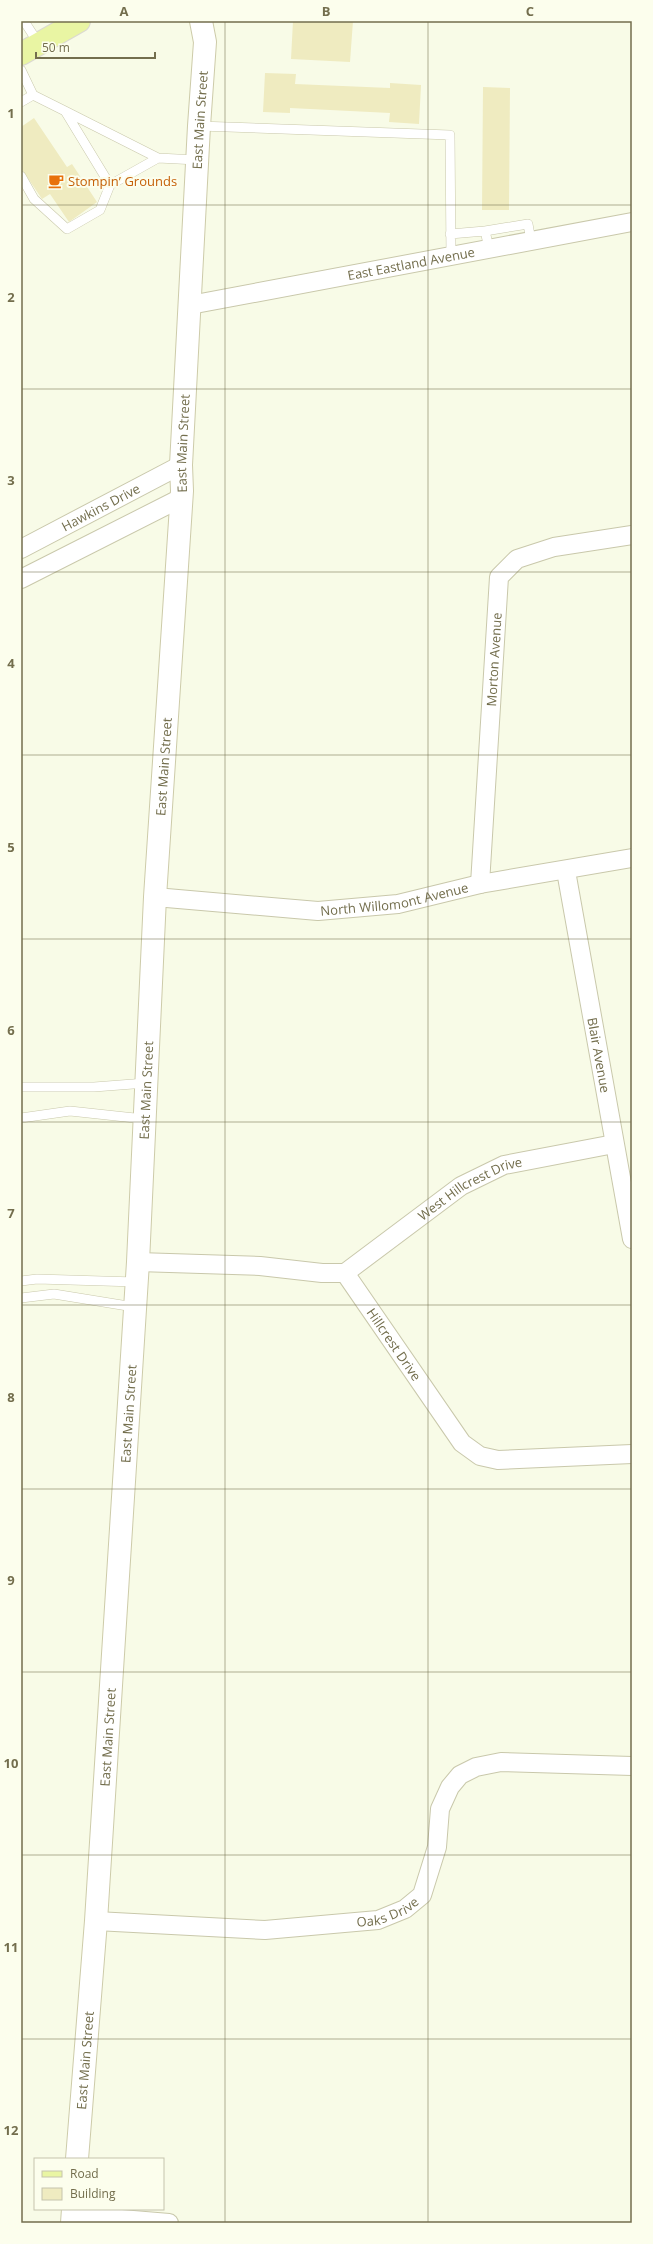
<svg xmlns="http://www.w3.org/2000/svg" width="653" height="2244" viewBox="0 0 653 2244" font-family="'Open Sans',sans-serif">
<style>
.building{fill:#efebc0}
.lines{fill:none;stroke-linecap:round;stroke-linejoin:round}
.lane-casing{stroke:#c9c8ab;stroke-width:10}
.street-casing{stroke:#c9c8ab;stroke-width:20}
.secondary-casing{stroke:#cdcba9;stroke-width:24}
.primary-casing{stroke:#dbd9d1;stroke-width:24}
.lane{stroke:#fff;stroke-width:9}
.street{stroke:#fff;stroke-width:18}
.secondary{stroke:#fff;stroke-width:22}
.primary{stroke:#e9f5a3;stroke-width:22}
.grid{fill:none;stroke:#736e4d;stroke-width:1;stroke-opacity:0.55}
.labels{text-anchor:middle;stroke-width:4;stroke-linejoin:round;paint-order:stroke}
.street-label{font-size:13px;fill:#736e4d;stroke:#fcfeed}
.food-label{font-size:13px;fill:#c56008;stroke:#fcfeed;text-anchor:start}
.neatline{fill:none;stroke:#736e4d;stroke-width:1.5}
.grid-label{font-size:13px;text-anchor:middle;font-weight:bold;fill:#736e4d}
</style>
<rect width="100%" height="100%" fill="#f8fbe7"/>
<!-- building -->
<path class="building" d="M293 21H353L350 62 291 59Z
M265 73 296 74 295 84 390 88V83L421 85 419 124 389 122 390 113 290 108V113L263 112Z
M483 87 510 88 509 210H482Z
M34 118 67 167 72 164 97 202 69 222 50 194 42 199 21 168V127Z"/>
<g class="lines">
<defs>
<path id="lane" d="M24 21 39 44
M21 70 33 95 65 111 158 158 197 160
M21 102 33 95
M65 111 110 185
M199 126 450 135 451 256
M21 176 34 199 67 229 100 210 110 185 158 158
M450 234 485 231
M489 248 485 231 528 224 531 241
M21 1087H94L146 1083
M21 1118 70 1111 144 1119
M21 1281 37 1279 136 1282
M21 1298 54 1294 134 1307"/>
<g id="street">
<path id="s1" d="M190 305 632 222"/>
<path id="s2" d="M21 549 181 465"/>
<path d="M21 579 181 498"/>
<path id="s3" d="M566 871 632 1239"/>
<path id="s4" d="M480 884 499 577 517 559 554 547 632 535"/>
<path id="s5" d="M155 897 318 911 398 904 480 884 632 858"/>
<path id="s6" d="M138 1262 260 1266 322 1273H345L462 1443 480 1456 498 1460 632 1454"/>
<path id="s7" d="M345 1273 461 1186 504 1165 614 1144"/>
<path id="s8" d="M96 1921 265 1930 378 1920 405 1909 422 1895 437 1847 440 1809 450 1787 460 1775 476 1767 501 1762 632 1766"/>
<path d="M73 2215 169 2223"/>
</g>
<g id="secondary">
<path id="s9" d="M77 2159 96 1921 138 1262 155 897 182 491 181 465 199 126 205 42 201 21"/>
<path d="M72 2223 73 2209"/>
</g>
<path id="primary" d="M21 54 79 21"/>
</defs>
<!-- lane casing -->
<use href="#lane" class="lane-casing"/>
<!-- street casing -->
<use href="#street" class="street-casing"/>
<!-- secondary casing -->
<use href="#secondary" class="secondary-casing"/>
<!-- primary casing -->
<use href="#primary" class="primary-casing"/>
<!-- lane -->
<use href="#lane" class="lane"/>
<!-- street -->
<use href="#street" class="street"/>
<!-- secondary -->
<use href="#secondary" class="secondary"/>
<!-- primary -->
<use href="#primary" class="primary"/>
</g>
<!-- grid -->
<path class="grid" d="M225 21V2223M428 21V2223M21 205H632M21 389H632M21 572H632M21 755H632M21 939H632M21 1122H632M21 1305H632M21 1489H632M21 1672H632M21 1855H632M21 2039H632"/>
<!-- icons -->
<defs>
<symbol id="cafe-bare" viewBox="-9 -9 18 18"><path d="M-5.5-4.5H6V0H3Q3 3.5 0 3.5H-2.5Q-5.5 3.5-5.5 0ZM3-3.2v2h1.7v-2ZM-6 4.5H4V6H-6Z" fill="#e8710a" stroke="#fcfeed" stroke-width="2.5" paint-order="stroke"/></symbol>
</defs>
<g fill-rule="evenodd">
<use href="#cafe-bare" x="45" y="170" width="22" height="22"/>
</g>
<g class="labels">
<!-- street labels -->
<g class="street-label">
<text dy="5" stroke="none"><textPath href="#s9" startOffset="2043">East Main Street</textPath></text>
<text dy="5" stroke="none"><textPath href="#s1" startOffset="225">East Eastland Avenue</textPath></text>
<text dy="5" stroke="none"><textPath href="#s9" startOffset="1719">East Main Street</textPath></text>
<text dy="5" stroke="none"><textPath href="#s2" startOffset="90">Hawkins Drive</textPath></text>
<text dy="5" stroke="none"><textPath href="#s4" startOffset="225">Morton Avenue</textPath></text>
<text dy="5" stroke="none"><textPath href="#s9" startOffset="1395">East Main Street</textPath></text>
<text dy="5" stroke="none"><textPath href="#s5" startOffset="241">North Willomont Avenue</textPath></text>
<text dy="5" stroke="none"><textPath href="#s3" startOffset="187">Blair Avenue</textPath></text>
<text dy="5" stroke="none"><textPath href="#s9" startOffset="1071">East Main Street</textPath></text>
<text dy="5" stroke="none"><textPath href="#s7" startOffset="152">West Hillcrest Drive</textPath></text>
<text dy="5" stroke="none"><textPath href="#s6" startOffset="294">Hillcrest Drive</textPath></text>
<text dy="5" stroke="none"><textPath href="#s9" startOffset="747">East Main Street</textPath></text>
<text dy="5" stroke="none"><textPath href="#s9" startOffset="423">East Main Street</textPath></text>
<text dy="5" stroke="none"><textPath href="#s8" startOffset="294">Oaks Drive</textPath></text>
<text dy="5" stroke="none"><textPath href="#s9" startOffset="99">East Main Street</textPath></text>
</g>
<!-- food labels -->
<g class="food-label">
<text x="68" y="186">Stompin’ Grounds</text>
</g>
</g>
<!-- border -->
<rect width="653" height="2244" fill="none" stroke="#fcfeed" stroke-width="44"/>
<!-- legend -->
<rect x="34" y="2158" width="130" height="52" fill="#fcfeed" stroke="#c5c4ad"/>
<rect x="42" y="2171" width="20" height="6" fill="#e9f5a3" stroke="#c5c4ad"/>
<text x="70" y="2178" font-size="12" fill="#736e4d">Road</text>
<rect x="42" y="2188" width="20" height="12" fill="#efebc0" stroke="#c5c4ad"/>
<text x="70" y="2198" font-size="12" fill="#736e4d">Building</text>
<!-- scale -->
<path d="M36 52v6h119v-6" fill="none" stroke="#736e4d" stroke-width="2"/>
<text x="42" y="52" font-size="12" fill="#736e4d" stroke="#fcfeed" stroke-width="3" paint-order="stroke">50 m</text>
<rect x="22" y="22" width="609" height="2200" class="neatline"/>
<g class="grid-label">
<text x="124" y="16">A</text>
<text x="326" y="16">B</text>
<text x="530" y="16">C</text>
<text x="11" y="118">1</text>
<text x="11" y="302">2</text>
<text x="11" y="485">3</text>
<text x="11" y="668">4</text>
<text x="11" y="852">5</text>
<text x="11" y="1035">6</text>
<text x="11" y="1218">7</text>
<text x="11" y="1402">8</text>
<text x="11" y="1585">9</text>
<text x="11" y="1768">10</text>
<text x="11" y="1952">11</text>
<text x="11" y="2135">12</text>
</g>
</svg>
